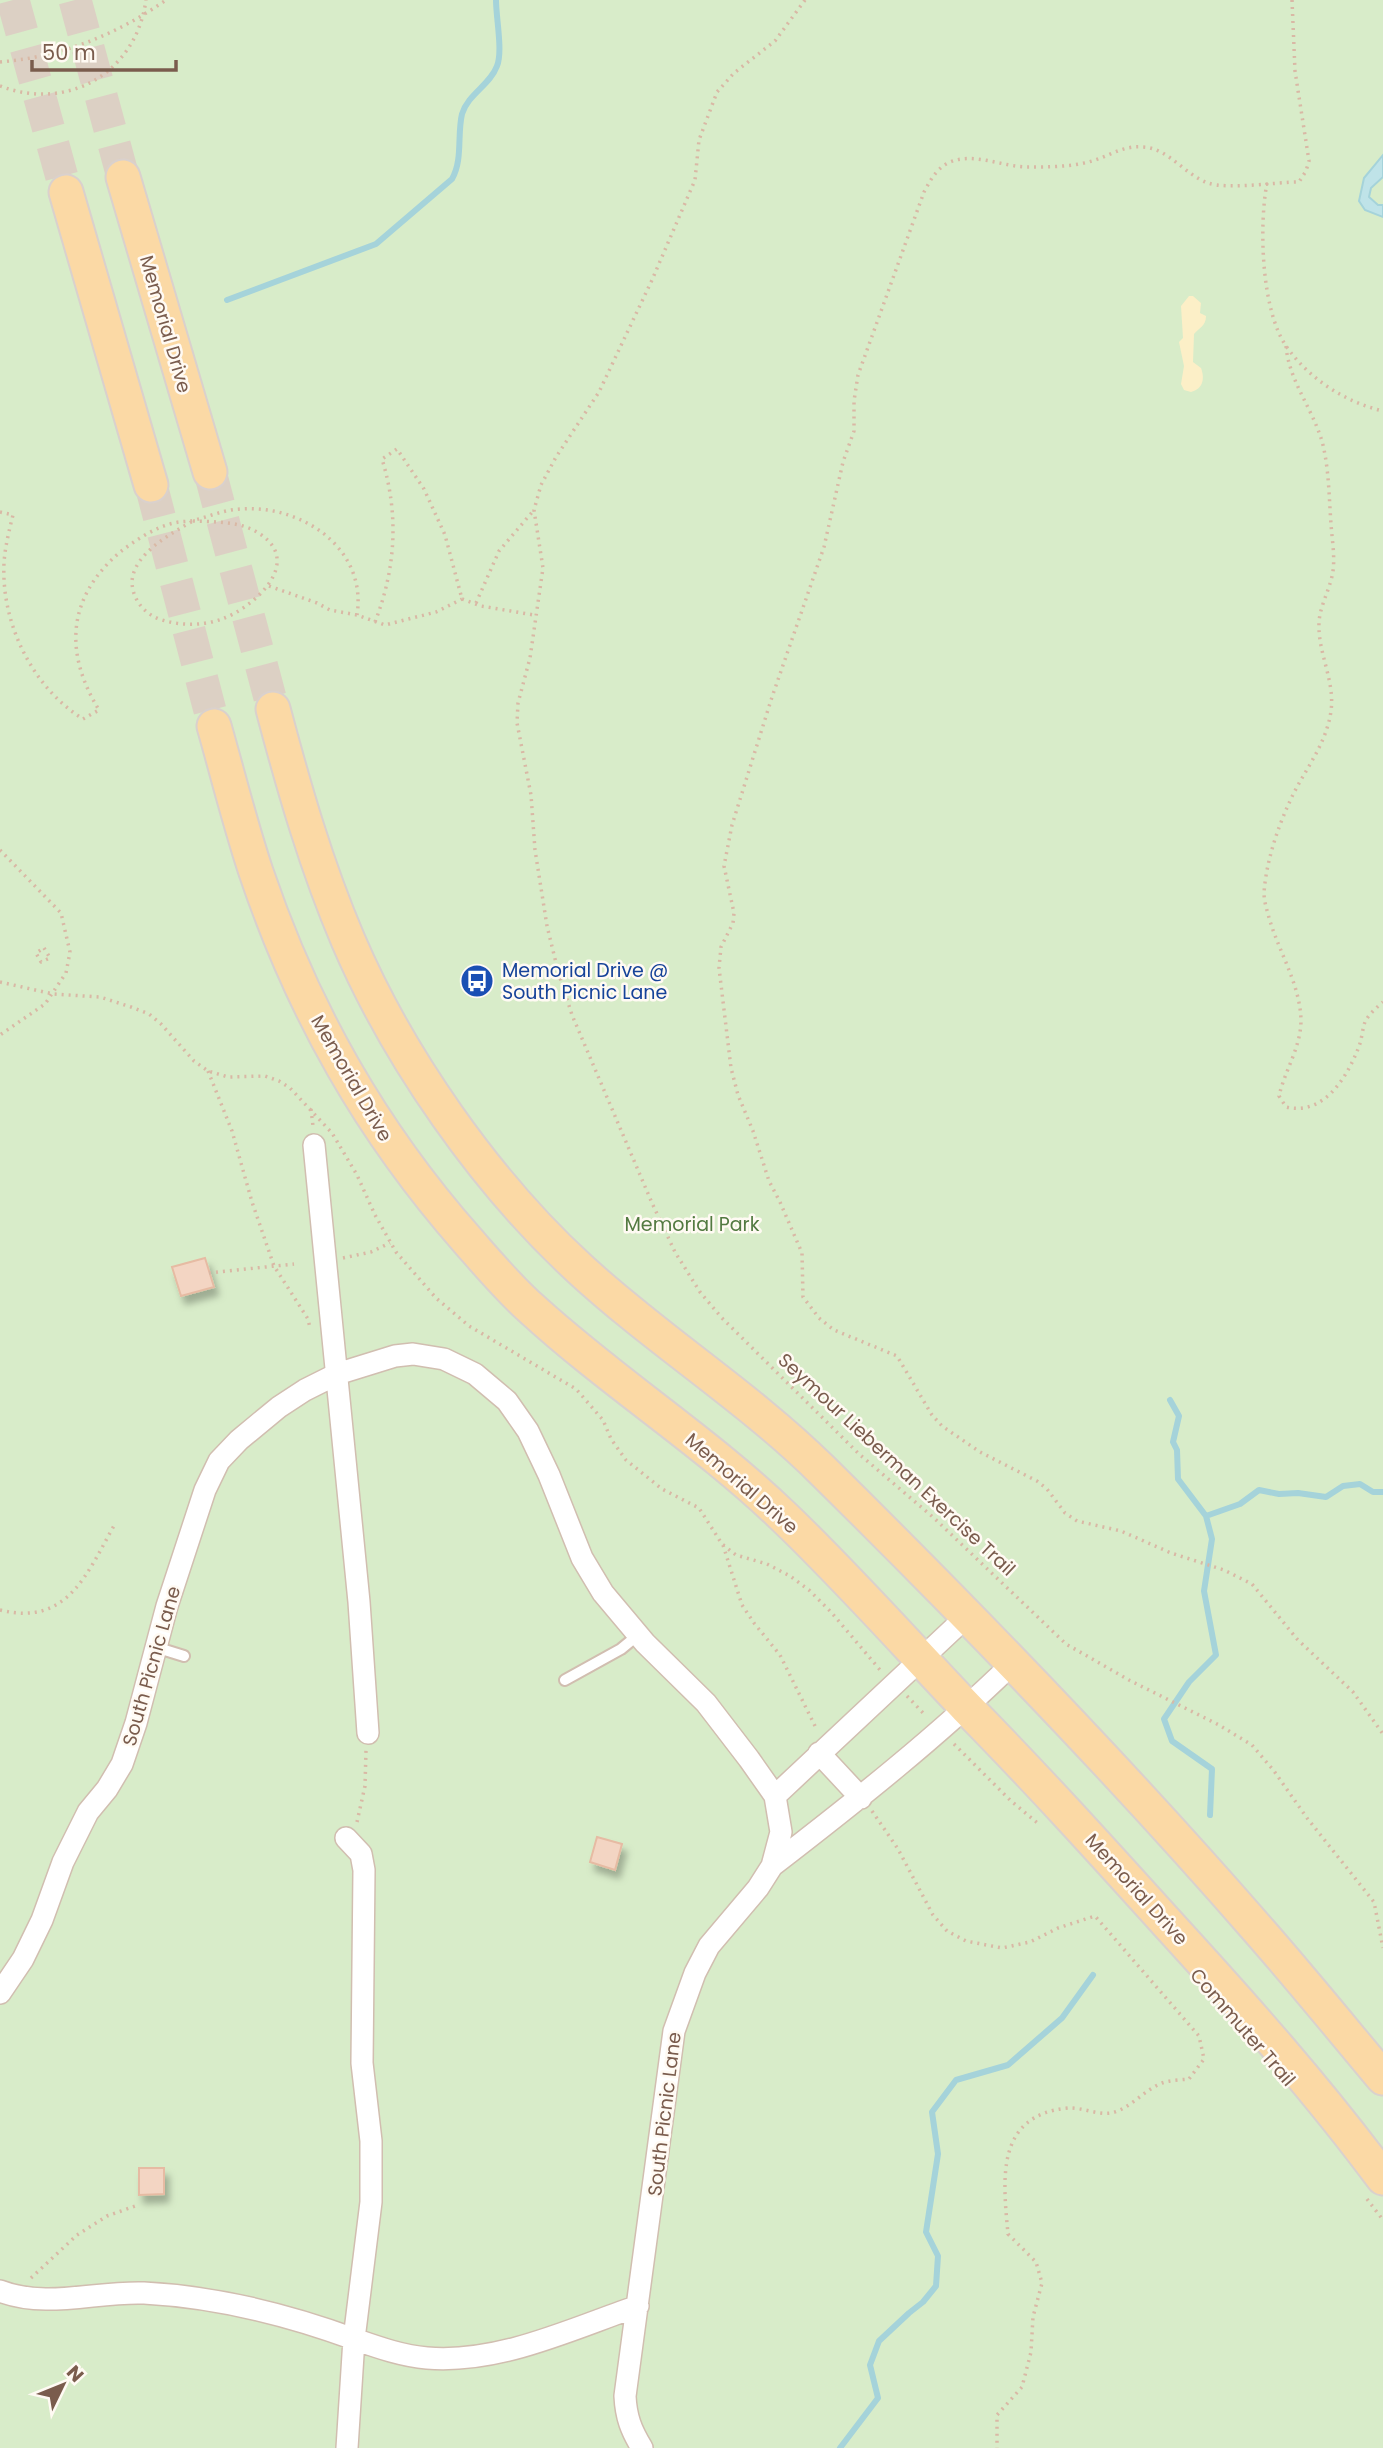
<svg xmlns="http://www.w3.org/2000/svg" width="1383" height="2448" viewBox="0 0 1383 2448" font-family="Poppins,sans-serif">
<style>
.green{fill:#d8ecc9}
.sand{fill:#fcefc7}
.water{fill:#bfe3e8;stroke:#a5d3da;stroke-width:2}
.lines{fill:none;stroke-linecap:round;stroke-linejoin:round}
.stream{stroke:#a5d3da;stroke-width:6}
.building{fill:#f3d5c3;stroke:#e6bba3;stroke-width:2;filter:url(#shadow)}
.primary-tunnel{stroke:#dcd0c4;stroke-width:33;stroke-dasharray:33 17;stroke-linecap:butt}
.service-casing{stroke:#d1beb0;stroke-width:14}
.minor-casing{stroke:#d1beb0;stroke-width:24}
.primary-casing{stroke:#dad1cd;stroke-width:37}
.path{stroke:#d9b8a5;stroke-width:3.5;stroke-dasharray:2 5;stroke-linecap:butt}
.service{stroke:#fff;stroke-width:10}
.minor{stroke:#fff;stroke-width:21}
.primary{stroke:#fbd9a5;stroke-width:33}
.labels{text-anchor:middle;stroke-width:5;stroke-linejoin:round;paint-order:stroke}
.street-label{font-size:19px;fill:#7a5c4d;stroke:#fffaf3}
.transit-label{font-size:19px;fill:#164399;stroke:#fffaf3;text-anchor:start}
.park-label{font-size:19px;fill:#537a41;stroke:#fffaf3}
</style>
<defs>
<filter id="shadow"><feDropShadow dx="4.5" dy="8" stdDeviation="3.5" flood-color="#0004"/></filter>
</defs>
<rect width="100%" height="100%" fill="#fdf6ec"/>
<!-- green -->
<path class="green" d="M0 0H1383V2448H0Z"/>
<!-- sand -->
<path class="sand" d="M1189 296H1193L1201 303 1200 313 1206 316C1206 326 1199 328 1194 334L1193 362 1201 368C1205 379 1203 389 1191 392L1184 390 1181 384 1184 366 1179 342 1183 338 1181 306Z"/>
<!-- water -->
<path class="water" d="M1383 155V177L1371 188 1369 197 1378 205H1383V217L1365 210 1359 201 1364 178Z"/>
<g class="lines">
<!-- stream -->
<path class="stream" d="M227 300 376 244 452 179C463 160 457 135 462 114 468 94 490 85 497 66 503 51 496 18 496 0
M1170 1400 1179 1416 1173 1442 1177 1450 1178 1479 1206 1516
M1210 1815 1212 1769 1172 1741 1164 1719 1189 1682 1216 1655 1204 1591 1212 1539 1206 1516 1240 1504 1259 1490 1279 1494 1298 1493 1326 1497 1343 1486 1360 1484 1373 1492H1383
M840 2448 878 2398 870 2365 879 2341 909 2313 923 2302 936 2286 938 2256 926 2232 938 2154 932 2112 956 2080 1008 2065 1062 2018 1093 1975"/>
</g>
<!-- building -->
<path class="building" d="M205 1258 214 1287 181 1296 172 1267Z
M597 1837 622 1844 615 1870 590 1862Z
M139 2168H164V2194L139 2195Z"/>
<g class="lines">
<!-- primary-tunnel -->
<path class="primary-tunnel" d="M13 0 66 192
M75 0 123 177
M210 472 273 709
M151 485 214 726"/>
<defs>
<path id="service" d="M155 1647 184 1656
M565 1680 621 1649 638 1635"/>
<path id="minor" d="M314 1145 359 1602 368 1733
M819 1753 861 1798
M775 1796 966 1617
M346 1838 361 1854 364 1870 362 2063 371 2141V2202L354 2339C377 2347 402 2356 427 2358 499 2364 571 2329 638 2306
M772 1866C855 1802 937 1737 1012 1664
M0 1993 23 1959 42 1920 63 1862 88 1812 107 1789 122 1764 136 1723 167 1606 205 1490 219 1461 239 1440 279 1407 305 1390 337 1374 395 1356 413 1354 444 1359 475 1374 507 1401 528 1431 549 1475 582 1558 603 1593 645 1643 706 1703 749 1759 775 1796 781 1832 772 1866 758 1888 709 1946 695 1973 674 2031 625 2396C626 2417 631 2430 642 2448
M0 2291C47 2309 96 2291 144 2293 218 2297 286 2314 354 2339L347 2448"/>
<path id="primary" d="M123 177 210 472
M66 192 151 485
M273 709C294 788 316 865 348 940 398 1057 486 1183 580 1269 657 1340 747 1396 822 1470 973 1619 1122 1773 1261 1933 1303 1981 1342 2029 1383 2078
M214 726C228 775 240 824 256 872 303 1011 371 1131 468 1241 489 1265 509 1289 533 1310 613 1383 705 1441 783 1516 847 1577 906 1644 967 1708 1036 1778 1102 1851 1168 1924 1243 2006 1317 2089 1383 2178"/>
</defs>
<!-- service casing -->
<use href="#service" class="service-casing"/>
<!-- minor casing -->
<use href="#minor" class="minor-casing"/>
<!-- primary casing -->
<use href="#primary" class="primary-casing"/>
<!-- path -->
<path class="path" d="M805 0 775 41 734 73 717 92 699 140 695 180 652 280 599 392 556 457 541 485 534 510 543 568 530 658 518 703 517 723 531 795 535 850 547 926 558 971 572 1015 652 1203 675 1252 700 1292 721 1317 859 1454 934 1518 1066 1644 1129 1680 1219 1725 1252 1745 1274 1771 1307 1818 1374 1902 1383 1948
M1292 0 1295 71 1309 161 1306 171 1299 182C1276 182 1229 190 1208 183 1185 175 1168 148 1143 147 1124 145 1109 156 1092 161 1072 167 1048 167 1028 167 1002 167 972 151 948 163 936 169 930 181 924 192L858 375 854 401V431L843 462 824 547 772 697 732 825 724 866 734 913 733 923 721 947 719 968 731 1068 738 1095 753 1131 769 1181 780 1202 802 1253 803 1297 819 1318 834 1330 897 1356 932 1415 942 1426 980 1452 1037 1481 1047 1489 1065 1513 1077 1521 1121 1531 1171 1553 1224 1570 1252 1584 1297 1639 1353 1692 1383 1734
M0 62C61 57 116 35 166 0
M0 86C68 112 136 73 146 0
M1267 183C1259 225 1261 309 1286 346 1309 379 1345 402 1383 411
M1286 346C1289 382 1314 410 1323 445 1329 471 1329 497 1331 524 1332 539 1335 556 1333 571 1330 591 1318 608 1319 627 1319 655 1335 682 1331 711 1326 746 1304 770 1290 801 1277 829 1266 863 1264 893 1264 900 1266 907 1268 914 1277 949 1300 983 1301 1020 1301 1047 1285 1070 1279 1096L1286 1107C1323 1116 1346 1079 1358 1049 1362 1040 1362 1030 1365 1022 1369 1014 1376 1008 1383 1002
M0 512 13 515C9 531 5 547 4 563 1 623 32 687 83 719L99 710C64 653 67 598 119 553 134 541 155 527 174 523 181 521 188 522 195 520 207 517 219 512 231 510 295 500 368 545 357 615
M193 521C215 522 242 521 260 534 304 563 253 608 222 619 202 626 180 626 159 619 144 613 133 600 132 583 132 554 172 533 193 521Z
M269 586 317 603 330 610 357 615 385 625 436 612 462 599
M462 599 481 606 534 615
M476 603 499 551 534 510
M375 622C396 568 399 514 382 459L397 449 424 489 445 535 462 599
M0 850 61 913 70 952 66 973 45 1004 0 1035
M44 948 50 958 41 962 36 953Z
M0 982 53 994 100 997 131 1007 149 1014 161 1024 194 1061 208 1071 228 1077 265 1076 279 1081 290 1088 332 1133 357 1175 375 1215 396 1252 436 1298 469 1326 576 1389 603 1420 611 1439 626 1460 662 1489 699 1508 722 1544 736 1555 767 1564 790 1576 809 1590 831 1612 881 1671
M208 1071 232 1131 252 1202 274 1266 308 1319 310 1328
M311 1109 313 1126
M343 1258 371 1252 390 1243
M209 1273 294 1264
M723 1545 742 1605 754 1623 780 1655 817 1730
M0 1610C68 1627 87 1573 115 1524
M907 1696 926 1716
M954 1744 1011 1801 1040 1825
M872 1811 898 1849 933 1915 947 1931 966 1941 1002 1948 1030 1942 1058 1928 1095 1916 1199 2036 1204 2059 1189 2079C1181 2080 1170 2080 1162 2083 1144 2090 1130 2109 1111 2113 1097 2115 1081 2107 1068 2108 995 2115 1003 2179 1008 2234L1036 2262 1042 2283 1033 2317 1031 2352 1022 2387 997 2415V2448
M357 1822 365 1786 366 1750
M1367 2199 1383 2220
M31 2278 77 2235 107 2216 138 2205"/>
<!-- service -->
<use href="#service" class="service"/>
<!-- minor -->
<use href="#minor" class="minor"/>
<!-- primary -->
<use href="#primary" class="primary"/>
</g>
<!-- icons -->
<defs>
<symbol id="bus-disc" viewBox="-11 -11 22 22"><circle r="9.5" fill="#1a4fb4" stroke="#fffaf3"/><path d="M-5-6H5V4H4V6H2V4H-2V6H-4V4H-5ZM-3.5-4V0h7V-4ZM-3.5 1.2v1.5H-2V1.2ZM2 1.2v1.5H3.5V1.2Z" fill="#fff"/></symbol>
</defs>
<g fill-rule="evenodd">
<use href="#bus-disc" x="458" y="962" width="38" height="38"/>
</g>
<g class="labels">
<!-- street labels -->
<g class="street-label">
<text transform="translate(166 324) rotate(74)" y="7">Memorial Drive</text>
<text transform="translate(352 1078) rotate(60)" y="7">Memorial Drive</text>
<text transform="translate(897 1464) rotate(43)" y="7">Seymour Lieberman Exercise Trail</text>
<text transform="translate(742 1483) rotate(41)" y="7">Memorial Drive</text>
<text transform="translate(151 1666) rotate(-74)" y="7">South Picnic Lane</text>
<text transform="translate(1137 1889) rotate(48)" y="7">Memorial Drive</text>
<text transform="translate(1243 2027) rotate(49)" y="7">Commuter Trail</text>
<text transform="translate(664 2114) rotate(-83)" y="7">South Picnic Lane</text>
</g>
<!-- transit labels -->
<g class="transit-label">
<text x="502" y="977">Memorial Drive @<tspan x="502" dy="22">South Picnic Lane</tspan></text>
</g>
<!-- park labels -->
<g class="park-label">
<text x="692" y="1231">Memorial Park</text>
</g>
</g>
<!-- north arrow -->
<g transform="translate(63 2385) rotate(47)" stroke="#fffaf3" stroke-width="5" paint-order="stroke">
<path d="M0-5L12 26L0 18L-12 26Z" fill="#7a5c4d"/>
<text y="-10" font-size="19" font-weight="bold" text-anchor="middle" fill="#7a5c4d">N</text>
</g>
<!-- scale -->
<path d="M32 60v10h144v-10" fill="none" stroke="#7a5c4d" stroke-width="3.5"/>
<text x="42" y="60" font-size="21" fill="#7a5c4d" stroke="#fffaf3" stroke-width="5" paint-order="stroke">50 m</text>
</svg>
